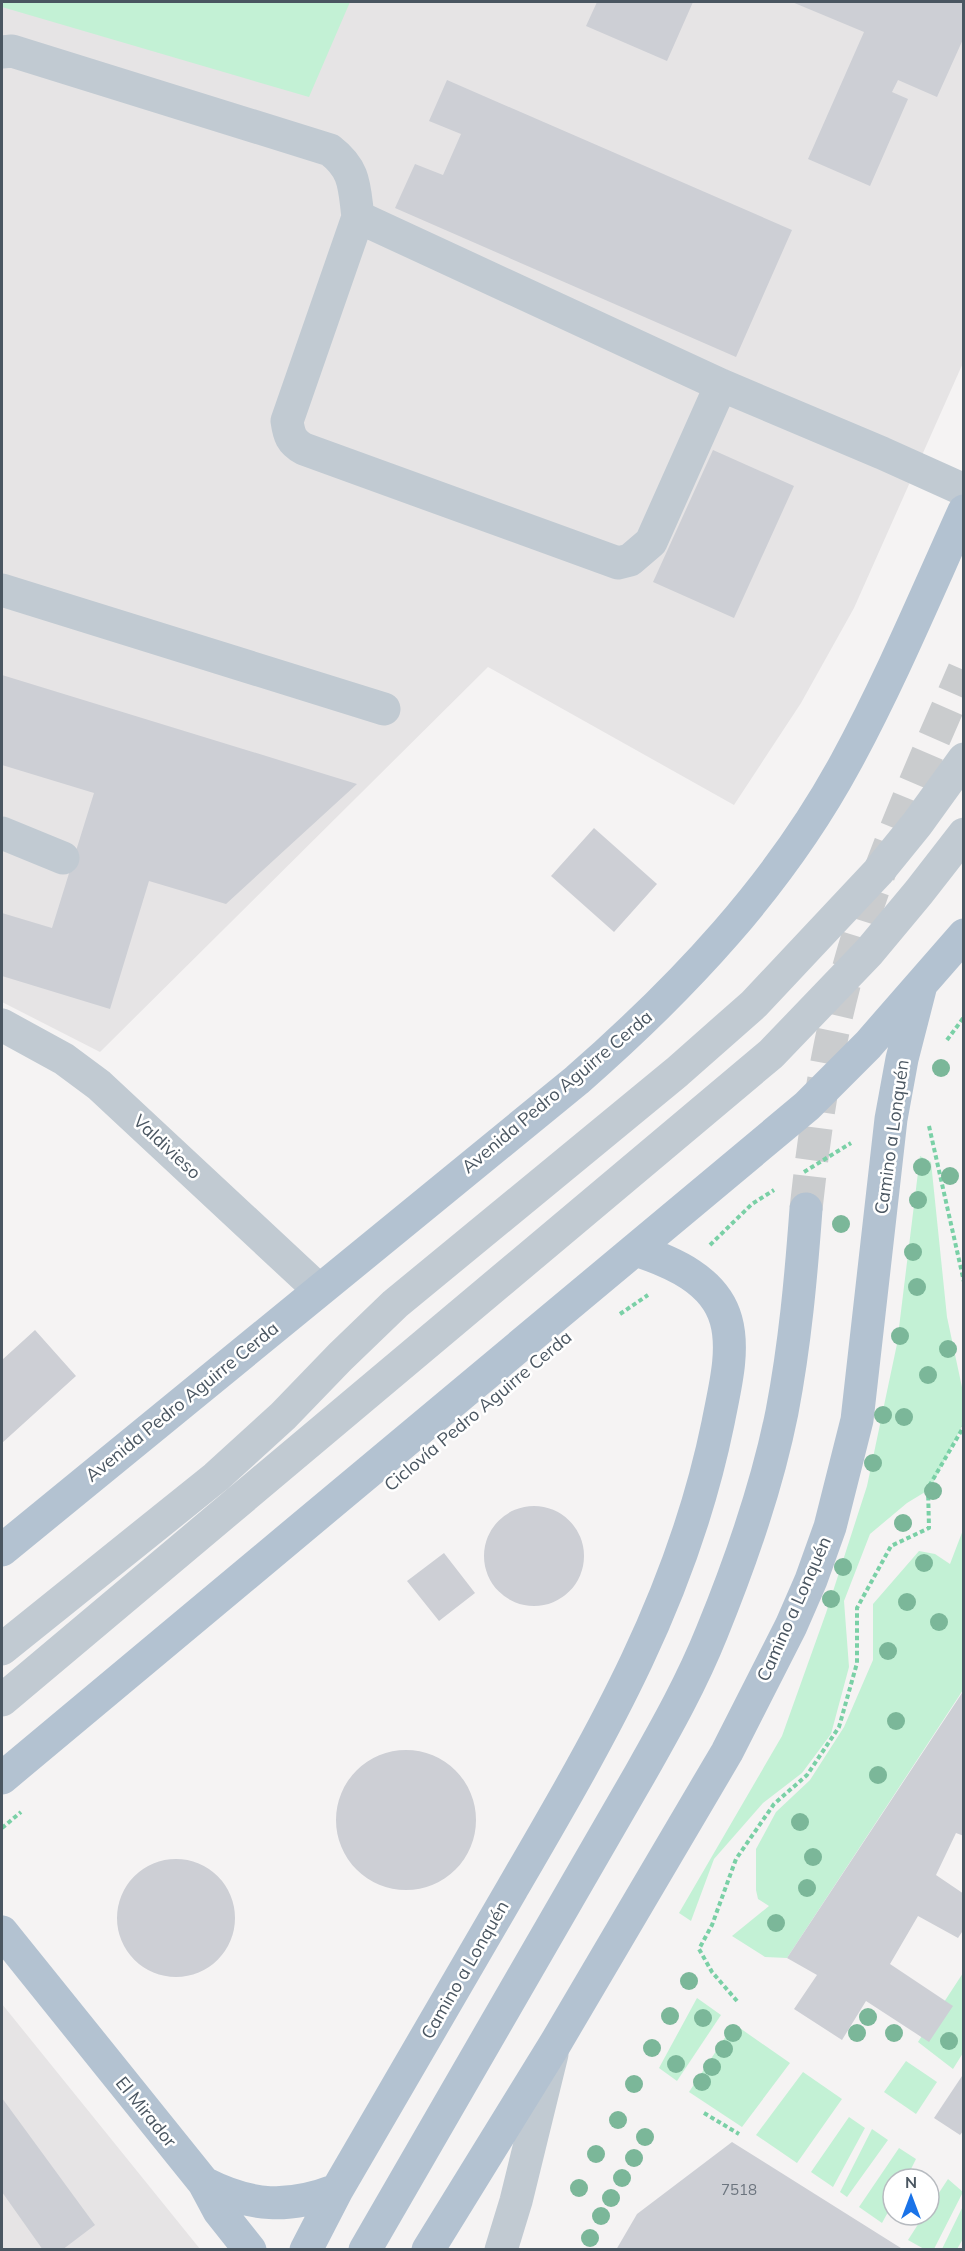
<svg xmlns="http://www.w3.org/2000/svg" width="965" height="2251" viewBox="0 0 965 2251" font-family="Mulish,sans-serif">
<style>
.education{fill:#e6e4e5}
.green{fill:#c3f1d5}
.building{fill:#cdcfd5}
.lines{fill:none;stroke-linecap:round;stroke-linejoin:round}
.major-tunnel{stroke:#caccce;stroke-width:33;stroke-dasharray:33 16;stroke-linecap:butt}
.path{stroke:#7ad0a6;stroke-width:4;stroke-dasharray:4.5 3;stroke-linecap:butt}
.minor{stroke:#c1cad2;stroke-width:33}
.major{stroke:#b3c2d1;stroke-width:33}
.tree{fill:#7bb799}
.labels{text-anchor:middle;stroke-width:5;stroke-linejoin:round;paint-order:stroke}
.number-label{font-size:15px;fill:#6b747e}
.street-label{font-size:18px;fill:#4a5661;stroke:#fff}
</style>
<rect width="100%" height="100%" fill="#f5f3f3"/>
<!-- education -->
<path class="education" d="M2 2H963V363L854 608 801 703 734 805 488 667 100 1052 2 1002Z
M2 2004 200 2249H2Z"/>
<!-- green -->
<path class="green" d="M2 2H350L309 97 2 7Z
M920 1156 931 1162 947 1317 963 1392V1424L930 1489 907 1503 870 1534 844 1601 849 1667 831 1734 802 1773 763 1803 714 1859 691 1921 679 1913 782 1736 826 1613 867 1486 897 1344Z
M963 1530V1690L787 1958 765 1957 732 1936 769 1906 758 1899 756 1890V1849L776 1812 810 1780 844 1727 873 1660V1604L919 1551 935 1554 950 1564Z
M963 1973V2053L953 2069 918 2042Z
M697 1998 721 2015 677 2081 659 2068Z
M734 2024 790 2063 742 2127 689 2092Z
M906 2061 937 2082 916 2114 884 2092Z
M803 2072 842 2099 797 2163 756 2135Z
M849 2117 865 2128 833 2187 811 2172Z
M872 2129 888 2140 847 2197 840 2192Z
M899 2148 916 2159 906 2179H893V2203L882 2223 859 2207Z
M948 2179 963 2192 934 2249H924L908 2240 924 2215H929V2208Z
M963 2206V2239L957 2249H942Z"/>
<!-- building -->
<path class="building" d="M597 2H693L667 61 586 26Z
M792 2H964V37L937 97 898 80 892 92 908 99 870 186 808 159 864 32Z
M447 80 792 230 736 357 395 208 415 164 443 175 461 134 429 121Z
M713 450 794 486 734 618 653 582Z
M2 675 357 784 226 904 149 881 110 1009 2 976V913L52 928 94 793 2 765Z
M594 828 657 884 614 932 551 876Z
M35 1330 76 1376 2 1443V1360Z
M484 1556a50 50 0 1 1 100 0a50 50 0 1 1-100 0Z
M444 1553 475 1593 439 1621 407 1581Z
M964 1690V1836L956 1833 936 1875 964 1894V1929L958 1938 918 1916 890 1964 953 2006 929 2042 866 2001 842 2040 794 2009 817 1975 787 1958Z
M336 1820a70 70 0 1 1 140 0a70 70 0 1 1-140 0Z
M117 1918a59 59 0 1 1 118 0a59 59 0 1 1-118 0Z
M964 2073V2130L960 2135 934 2118Z
M2 2098 95 2225 62 2250H43L2 2192Z
M732 2142 904 2250H616L637 2214Z"/>
<g class="lines">
<!-- major-tunnel -->
<path class="major-tunnel" d="M806 1209C815 1126 827 1044 850 963 878 862 922 767 964 670"/>
<!-- path -->
<path class="path" d="M947 1040 964 1017
M929 1126 964 1282
M804 1172 851 1143
M710 1245 752 1204 774 1190
M620 1314 648 1295
M2 1828 21 1812
M737 2001 712 1972 699 1949 712 1925 736 1859 774 1804 807 1775 839 1727 857 1663V1608L891 1546 929 1528 928 1488 964 1426
M704 2113 739 2134"/>
<!-- minor -->
<path class="minor" d="M2 52 12 51 330 150C356 170 354 187 358 217L721 385 882 453 964 490
M358 217 287 421C289 435 291 442 304 449L618 563 630 560 651 542 721 385
M2 590 384 709
M2 833 63 858
M2 1025 64 1059 99 1085 318 1289
M2 1649 216 1477 283 1416 340 1357 395 1304 677 1072 754 1004 878 872 917 824 964 759
M2 1700 771 1054 869 952 919 892 964 834
M501 2250 516 2201 552 2054"/>
<!-- major -->
<path class="major" d="M2 1550 577 1080C682 988 779 886 846 762 890 681 926 595 964 511
M2 1778 807 1106 868 1045 964 935
M2 1932 204 2183C251 2207 288 2209 337 2190
M204 2183 219 2211 250 2250
M306 2250 337 2190C395 2089 454 1989 512 1889 601 1736 682 1599 718 1423 724 1391 735 1352 726 1320 715 1280 672 1262 636 1250
M365 2250 640 1774C666 1728 692 1682 712 1632 741 1561 767 1487 782 1412 795 1344 801 1277 806 1209
M428 2250 555 2044 727 1752 791 1626 811 1580 830 1527 857 1420 891 1119 902 1059 921 985"/>
</g>
<!-- trees -->
<g class="tree">
<circle cx="941" cy="1068" r="9"/>
<circle cx="922" cy="1167" r="9"/>
<circle cx="950" cy="1176" r="9"/>
<circle cx="918" cy="1200" r="9"/>
<circle cx="841" cy="1224" r="9"/>
<circle cx="913" cy="1252" r="9"/>
<circle cx="917" cy="1287" r="9"/>
<circle cx="900" cy="1336" r="9"/>
<circle cx="948" cy="1349" r="9"/>
<circle cx="928" cy="1375" r="9"/>
<circle cx="883" cy="1415" r="9"/>
<circle cx="904" cy="1417" r="9"/>
<circle cx="873" cy="1463" r="9"/>
<circle cx="933" cy="1491" r="9"/>
<circle cx="903" cy="1523" r="9"/>
<circle cx="924" cy="1563" r="9"/>
<circle cx="843" cy="1567" r="9"/>
<circle cx="831" cy="1599" r="9"/>
<circle cx="907" cy="1602" r="9"/>
<circle cx="939" cy="1622" r="9"/>
<circle cx="888" cy="1651" r="9"/>
<circle cx="896" cy="1721" r="9"/>
<circle cx="878" cy="1775" r="9"/>
<circle cx="800" cy="1822" r="9"/>
<circle cx="813" cy="1857" r="9"/>
<circle cx="807" cy="1888" r="9"/>
<circle cx="776" cy="1923" r="9"/>
<circle cx="689" cy="1981" r="9"/>
<circle cx="670" cy="2016" r="9"/>
<circle cx="868" cy="2017" r="9"/>
<circle cx="703" cy="2018" r="9"/>
<circle cx="733" cy="2033" r="9"/>
<circle cx="857" cy="2033" r="9"/>
<circle cx="894" cy="2033" r="9"/>
<circle cx="949" cy="2041" r="9"/>
<circle cx="652" cy="2048" r="9"/>
<circle cx="724" cy="2049" r="9"/>
<circle cx="676" cy="2064" r="9"/>
<circle cx="712" cy="2067" r="9"/>
<circle cx="702" cy="2082" r="9"/>
<circle cx="634" cy="2084" r="9"/>
<circle cx="618" cy="2120" r="9"/>
<circle cx="645" cy="2137" r="9"/>
<circle cx="596" cy="2154" r="9"/>
<circle cx="634" cy="2158" r="9"/>
<circle cx="622" cy="2178" r="9"/>
<circle cx="579" cy="2188" r="9"/>
<circle cx="611" cy="2198" r="9"/>
<circle cx="601" cy="2216" r="9"/>
<circle cx="590" cy="2238" r="9"/>
</g>
<g class="labels">
<!-- number labels -->
<g class="number-label">
<text x="739" y="2195">7518</text>
</g>
<!-- street labels -->
<g class="street-label">
<text transform="translate(557 1092) rotate(-40)" y="6">Avenida Pedro Aguirre Cerda</text>
<text transform="translate(892 1137) rotate(-82)" y="6">Camino a Lonquén</text>
<text transform="translate(167 1147) rotate(43)" y="6">Valdivieso</text>
<text transform="translate(182 1402) rotate(-39)" y="6">Avenida Pedro Aguirre Cerda</text>
<text transform="translate(478 1411) rotate(-40)" y="6">Ciclovía Pedro Aguirre Cerda</text>
<text transform="translate(794 1609) rotate(-66)" y="6">Camino a Lonquén</text>
<text transform="translate(465 1970) rotate(-60)" y="6">Camino a Lonquén</text>
<text transform="translate(146 2112) rotate(51)" y="6">El Mirador</text>
</g>
</g>
<!-- border -->
<rect width="965" height="2251" fill="none" stroke="#4a5661" stroke-width="6"/>
<!-- north arrow -->
<g transform="translate(911 2197)"><circle r="28" fill="#ffffff" stroke="#b7bbc0" stroke-width="1.5"/>
<path d="M0-4.5L10 22L0 15L-10 22Z" fill="#1a73e8"/>
<text y="-9" font-size="16" font-weight="bold" text-anchor="middle" fill="#4a5661">N</text>
</g>
</svg>
